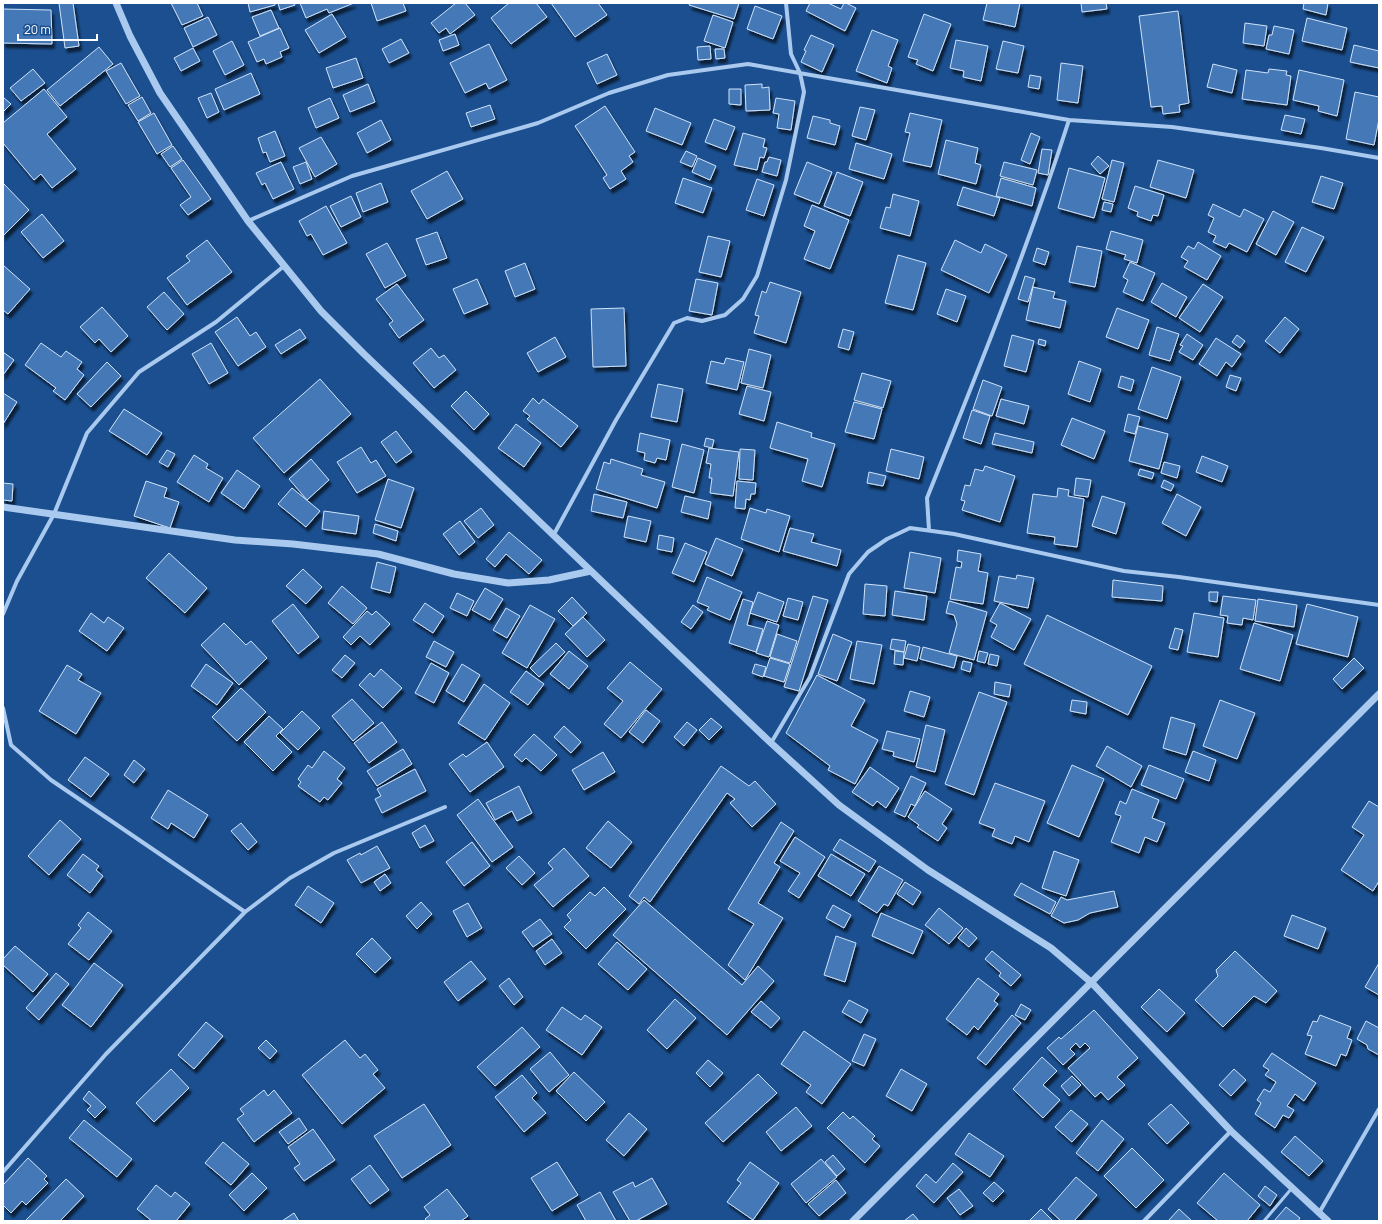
<svg xmlns="http://www.w3.org/2000/svg" width="1382" height="1224" viewBox="0 0 1382 1224" font-family="Manrope,sans-serif">
<style>
.building{fill:#4478b7;stroke:#cfe3fa;filter:url(#shadow)}
.lines{fill:none;stroke-linecap:round;stroke-linejoin:round}
.service{stroke:#a9c9ee;stroke-width:3}
.minor{stroke:#a9c9ee;stroke-width:4}
.tertiary{stroke:#a9c9ee;stroke-width:7}
</style>
<defs>
<filter id="shadow"><feDropShadow dx="2.5" dy="4.5" stdDeviation="1" flood-color="#0009"/></filter>
</defs>
<rect width="100%" height="100%" fill="#1b4f8f"/>
<!-- building -->
<path class="building" d="M59 3H73L79 46 65 48Z
M171 3H197L203 16 182 25Z
M248 3H275V5L250 12Z
M278 3H294L295 5 280 10Z
M300 3H354L329 13 327 9 306 18Z
M371 3H403L406 11 377 21Z
M456 3H465L475 15 450 34 446 28 439 33 431 23Z
M536 3 547 17 511 44 491 18 509 3Z
M551 3H598L607 15 575 37Z
M690 3H739L734 19 689 5Z
M810 3H828L841 9 844 3H846L856 8 845 31 806 11Z
M987 3H1020L1015 27 983 20Z
M1081 3H1106L1107 9 1082 12Z
M1304 3H1328L1326 15 1303 9Z
M755 6 782 16 773 39 747 29Z
M3 9 51 10 52 44 3 43Z
M271 10 279 28 260 36 252 17Z
M1178 11 1189 103 1179 105 1180 112 1163 114 1162 106 1151 107 1139 16Z
M332 14 346 37 319 53 305 30Z
M924 14 951 24 933 71 916 64 918 60 908 57Z
M713 15 733 22 725 48 704 41Z
M208 17 217 35 193 47 184 28Z
M1307 18 1347 28 1342 50 1302 41Z
M1245 23 1267 26 1264 46 1243 43Z
M1274 26 1294 30 1289 54 1266 49 1269 35H1272Z
M280 28 289 48 280 52 282 57 266 64 264 59 257 62 248 42Z
M872 30 898 40 888 66 892 68 887 83 856 71Z
M455 34 459 45 443 51 439 40Z
M811 35 834 45 822 72 801 62 806 51 804 50Z
M401 39 409 53 389 63 382 49Z
M956 40 988 46 981 81 963 77 964 71 950 68Z
M232 41 244 65 225 75 213 51Z
M1003 41 1024 46 1018 73 996 69Z
M489 44 507 80 489 89 486 83 465 93 450 63Z
M1354 45 1379 51V68L1350 62Z
M710 46 711 59 698 60 697 47Z
M99 47 113 64 60 106 47 90Z
M193 48 200 61 181 71 174 58Z
M715 49H724L725 58 716 59Z
M607 54 617 75 597 84 587 63Z
M356 58 363 78 333 88 326 68Z
M121 63 140 96 126 104 106 71Z
M1061 63 1083 66 1078 103 1057 100Z
M1213 64 1237 70 1232 93 1207 87Z
M33 69 45 83 21 101 10 88Z
M1269 69 1287 71 1286 75 1291 76 1287 105 1242 99 1246 70 1268 73Z
M1299 70 1344 80 1337 116 1318 111 1319 106 1293 100Z
M251 73 260 94 224 110 215 89Z
M1030 75 1041 77 1039 89 1028 87Z
M368 84 375 102 350 112 343 95Z
M762 84V88L769 87 770 110 746 111 745 85Z
M44 89 67 117 47 134 76 169 52 188 41 174 34 180 3 143V123Z
M729 89H741V105L729 104Z
M1355 92 1379 97V119L1374 145 1346 139Z
M211 93 219 112 207 118 198 98Z
M3 97 11 104 3 112Z
M142 97 151 113 138 121 128 105Z
M330 98 339 118 316 128 308 108Z
M776 98 795 101 791 130 777 128 779 114 773 113Z
M490 105 495 119 471 127 466 113Z
M605 106 635 152 629 156 633 162 621 171 626 179 610 189 603 178 607 175 575 126Z
M860 107 875 110 866 140 852 136Z
M655 108 691 123 682 145 646 131Z
M154 113 172 145 157 154 138 122Z
M910 113 942 120 931 167 903 161 910 133 905 132Z
M1285 115 1305 119 1301 134 1281 130Z
M813 116 830 120V123L840 126 835 145 807 138Z
M714 119 735 127 726 150 705 142Z
M381 120 391 140 367 153 357 133Z
M275 131 285 156 270 162 266 152 263 153 258 138Z
M743 133 765 139 763 147 767 148 764 158 760 157 757 170 734 165Z
M1031 133 1040 137 1030 164 1021 160Z
M321 137 337 164 315 177 299 148Z
M946 140 978 148 975 163 981 165 976 184 938 174Z
M856 143 892 154 884 179 849 169Z
M173 146 182 159 170 167 161 154Z
M1042 149 1052 150 1048 175 1038 173Z
M686 151 697 156 692 167 680 162Z
M1098 156 1109 166 1100 174 1091 164Z
M769 157 781 160 777 176 762 172 765 162H767Z
M698 158 716 166 710 180 692 172Z
M183 160 211 199 188 215 180 205 191 197 171 168Z
M1112 160 1124 163 1114 202 1102 199Z
M1158 160 1194 170 1186 198 1150 187Z
M281 162 294 189 273 199 265 183 262 185 256 173Z
M306 162 312 179 300 184 293 167Z
M807 162 832 172 819 204 794 194Z
M1004 162 1037 170 1033 185 1000 176Z
M1069 168 1105 178 1094 218 1058 208Z
M447 171 463 199 427 219 411 191Z
M837 172 863 182 850 216 824 206Z
M1321 176 1343 183 1334 209 1312 202Z
M683 178 712 188 703 213 675 203Z
M1001 178 1036 188 1032 206 996 196Z
M757 179 774 185 764 216 746 210Z
M3 183 29 210 3 236Z
M381 183 388 202 363 212 356 193Z
M1135 186 1164 195 1158 216 1153 215 1151 221 1137 216 1138 212 1128 208Z
M963 187 1000 198 994 216 957 205Z
M893 194 919 201 910 236 880 228 886 207 890 208Z
M351 196 361 217 341 227 330 206Z
M1104 202 1113 204 1111 212 1102 210Z
M1213 204 1240 217 1244 209 1264 219 1247 252 1229 243 1226 248 1213 242 1216 236 1208 232 1214 218 1208 215Z
M812 205 849 220 830 269 804 259 815 231 804 226Z
M326 206 347 243 323 255 311 234 307 236 299 221Z
M1273 211 1294 222 1276 255 1256 244Z
M42 214 64 241 43 258 21 232Z
M1302 227 1324 237 1306 272 1285 262Z
M1111 231 1143 240 1137 263 1124 259 1126 255 1106 249Z
M437 232 447 258 426 265 416 239Z
M708 236 730 241 721 277 699 272Z
M207 240 232 272 187 305 167 278 190 261 186 256Z
M955 240 981 253 985 244 1007 255 989 293 941 270Z
M1198 242 1221 256 1207 280 1184 267 1188 261 1181 257 1188 246 1194 249Z
M387 243 406 276 385 288 366 254Z
M1077 246 1102 251 1095 287 1069 282Z
M1037 248 1049 252 1045 265 1033 261Z
M898 255 926 263 913 310 885 303Z
M1130 262 1155 273 1143 301 1123 292 1128 280 1123 277Z
M525 263 535 289 515 297 505 271Z
M3 265 30 289 8 314 3 310Z
M1025 276 1035 279 1028 302 1018 299Z
M477 279 488 304 464 314 453 289Z
M696 279 718 283 712 315 689 311Z
M770 282 801 292 786 343 754 333 759 316 755 315 762 291 766 293Z
M1162 283 1187 297 1176 317 1151 302Z
M397 284 424 320 399 338 389 324 393 321 376 299Z
M1203 284 1223 297 1200 332 1179 318Z
M1033 287 1055 292 1053 298 1066 301 1060 328 1026 320Z
M946 289 966 296 957 322 937 314Z
M164 292 184 314 167 330 147 307Z
M102 307 128 336 111 352 99 339 95 343 80 327Z
M624 308 626 366 593 367 591 309Z
M1117 308 1149 320 1138 349 1106 337Z
M237 317 250 336 256 332 266 347 238 366 215 332Z
M1285 317 1299 329 1280 353 1265 341Z
M1157 327 1179 334 1170 361 1149 355Z
M300 329 306 338 281 354 275 345Z
M843 329 854 332 849 350 838 347Z
M1187 334 1203 345 1193 360 1179 352 1183 346 1180 345Z
M1012 335 1034 341 1026 372 1004 366Z
M1237 335 1245 341 1240 348 1232 342Z
M555 337 566 357 538 372 527 353Z
M1216 338 1241 354 1232 367 1226 362 1217 376 1199 364Z
M1039 339 1046 341 1045 346 1038 344Z
M41 343 61 357 66 351 82 362 77 369 84 375 65 400 53 391 56 388 25 365Z
M211 343 228 373 209 384 192 354Z
M431 348 439 358 444 355 456 370 434 388 413 363Z
M749 349 771 355 763 388 741 383Z
M3 352 14 360 3 375Z
M726 358 744 362 737 390 706 383 711 361 724 364Z
M1079 361 1101 369 1090 402 1068 394Z
M107 362 121 376 91 407 77 394Z
M1152 367 1181 377 1167 419 1138 409Z
M862 373 891 381 883 408 854 400Z
M1230 375 1241 378 1236 391 1226 387Z
M1121 376 1134 380 1131 391 1118 387Z
M320 379 351 414 284 473 253 438Z
M983 380 1002 387 992 416 973 409Z
M658 384 683 389 677 422 651 417Z
M747 386 771 392 764 421 739 414Z
M466 391 489 414 474 430 451 406Z
M3 393 17 402 3 424Z
M533 398 539 404 543 399 578 426 561 447 527 419 530 416 523 411Z
M1001 399 1029 406 1024 424 996 416Z
M854 402 882 409 874 439 845 432Z
M124 409 162 433 147 455 109 431Z
M972 410 990 416 981 444 963 438Z
M1128 414 1140 417 1135 434 1124 431Z
M1072 418 1105 431 1094 459 1061 445Z
M777 422 812 433 811 437 835 444 822 487 802 481 808 459 770 448Z
M516 424 541 443 524 467 498 448Z
M1138 426 1168 434 1159 469 1129 461Z
M396 431 412 452 396 463 381 442Z
M640 433 670 440 666 460 657 458 655 463 644 460 645 453 637 451Z
M995 433 1034 442 1032 453 992 444Z
M706 438 714 440 712 448 704 446Z
M682 444 704 450 694 493 672 487Z
M361 447 371 463 376 460 386 476 357 493 337 462Z
M709 448 739 452 733 496 710 493 712 478H709L711 464 706 463Z
M740 449 755 450 753 480 739 479Z
M891 449 924 457 919 479 886 471Z
M167 450 175 454 168 467 159 462Z
M194 455 208 464 206 468 223 478 209 502 177 482Z
M1202 456 1228 466 1222 482 1196 472Z
M311 459 329 480 307 500 289 479Z
M611 459 643 469 641 475 665 482 657 508 596 489 604 462 610 464Z
M1164 462 1180 466 1177 478 1161 473Z
M985 466 1015 476 1000 522 962 510 965 501 961 500 965 485 970 486 975 469 983 471Z
M1140 469 1154 473 1152 479 1138 475Z
M237 470 260 486 244 509 221 493Z
M869 472 886 476 883 486 867 483Z
M1076 478 1091 480 1088 497 1074 495Z
M388 479 414 488 401 528 375 520Z
M1164 480 1174 485 1171 491 1161 487Z
M146 481 167 488 164 497 179 502 170 528 134 516Z
M737 481 756 483 755 494H751L750 500 746 499 745 509 735 508Z
M3 483 13 484 12 501 3 500Z
M292 488 320 511 306 527 278 504Z
M1058 488 1069 490 1068 496 1084 499 1077 547 1054 544 1055 537 1027 533 1033 494 1057 497Z
M594 494 627 502 623 518 591 511Z
M1177 494 1201 507 1186 536 1162 523Z
M685 496 711 502 708 519 681 512Z
M1102 496 1125 503 1116 534 1092 526Z
M481 508 494 525 478 538 464 521Z
M750 508 766 513 767 509 790 516 779 552 741 539Z
M324 511 359 516 356 534 322 529Z
M628 516 651 521 646 542 624 537Z
M460 521 475 542 459 555 443 534Z
M375 524 398 531 396 541 373 533Z
M790 528 814 534 811 542 841 550 837 566 783 551Z
M509 532 542 560 529 574 506 554 495 567 486 559Z
M659 535 674 538 672 552 657 549Z
M716 538 743 549 732 576 705 564Z
M685 543 707 552 694 582 672 573Z
M958 550 981 554 978 571 988 573 983 604 950 599 956 567 961 568 962 562 957 561Z
M910 552 941 558 935 593 904 588Z
M169 553 207 588 185 613 146 578Z
M377 562 396 567 390 593 371 588Z
M303 569 322 587 306 604 286 586Z
M1017 575 1034 578 1028 608 994 601 999 576 1016 579Z
M707 577 742 592 730 620 707 610 709 607 697 602Z
M1113 580 1163 586 1162 601 1112 597Z
M865 584 887 586 885 616 863 614Z
M342 586 367 608 353 624 328 603Z
M485 588 503 599 490 620 472 610Z
M895 591 927 596 924 620 892 615Z
M758 592 784 602 777 622 750 613Z
M1209 592H1218L1217 602 1209 601Z
M457 593 474 601 467 616 450 608Z
M813 596 828 600 799 691 784 687Z
M1223 596 1256 600 1253 620 1243 618 1242 625 1227 623 1228 616 1220 615Z
M572 597 587 613 573 626 558 611Z
M788 598 803 602 798 620 783 616Z
M743 599 753 602 747 625 763 629 756 652 729 643Z
M1258 599 1297 605 1294 627 1255 621Z
M949 601 987 612 974 660 949 653 957 624 954 615 946 613Z
M425 603 444 616 433 633 413 620Z
M1000 603 1031 619 1014 650 991 637 997 625 990 621Z
M293 604 319 637 298 654 272 621Z
M1307 604 1358 617 1348 657 1296 644Z
M530 605 555 619 527 668 502 653Z
M693 605 703 612 691 629 681 622Z
M506 608 520 616 507 638 493 630Z
M367 611 372 615 376 611 390 624 370 645 360 636 351 645 343 637Z
M91 613 104 623 108 617 124 628 107 651 79 631Z
M1194 613 1224 618 1218 657 1187 652Z
M1047 615 1152 666 1128 715 1024 664Z
M583 617 605 640 587 657 565 634Z
M767 621 779 625 769 657 756 653Z
M224 623 246 645 251 641 267 658 239 685 201 645Z
M1254 623 1293 635 1280 681 1240 669Z
M1175 628 1183 630 1178 650 1169 648Z
M777 634 797 641 790 663 770 657Z
M833 634 852 642 837 681 818 674Z
M892 639 906 641 904 652 890 649Z
M434 641 454 652 446 667 426 657Z
M857 641 882 645 874 684 850 679Z
M556 643 565 652 539 677 530 668Z
M908 644 920 647 917 661 904 658Z
M923 647 957 656 954 668 920 659Z
M569 651 588 666 569 689 550 674Z
M895 651 904 652 903 665 894 664Z
M979 651 988 653 985 663 977 661Z
M990 654 999 656 997 666 988 664Z
M345 655 355 663 342 678 332 670Z
M770 658 790 664 784 682 764 676Z
M1354 658 1364 668 1342 689 1333 679Z
M963 661 972 663 970 672 961 669Z
M630 662 662 689 621 738 604 724 623 701 607 688Z
M431 663 449 673 434 703 415 693Z
M206 664 233 683 217 705 191 686Z
M462 664 480 675 464 702 446 691Z
M755 664 766 667 763 677 752 673Z
M67 665 82 674 78 680 101 693 76 734 39 711Z
M381 669 402 688 383 708 359 685 370 673 374 677Z
M526 671 544 684 528 705 510 692Z
M817 675 865 700 851 726 878 740 855 784 828 770 830 766 786 733Z
M995 682 1011 685 1009 697 994 694Z
M484 684 510 703 485 740 458 723Z
M241 688 266 712 237 741 212 717Z
M910 691 930 697 924 717 904 711Z
M979 692 1007 702 974 795 945 784Z
M352 699 374 723 353 741 332 716Z
M1072 700 1087 702 1086 714 1070 711Z
M1220 700 1255 713 1237 759 1203 746Z
M646 710 660 721 643 743 629 732Z
M302 711 320 728 298 750 280 733Z
M269 716 283 729 276 736 292 752 273 771 244 742Z
M1171 717 1195 724 1186 755 1163 748Z
M711 718 722 727 709 740 699 730Z
M382 722 397 742 369 763 354 743Z
M687 722 697 730 684 746 674 737Z
M926 725 945 730 935 772 916 767Z
M564 726 581 742 571 753 554 737Z
M887 731 920 739 914 762 893 756 894 752 882 749Z
M534 734 557 755 541 771 526 758 522 762 514 755Z
M487 742 504 767 470 792 449 764 463 754 466 757Z
M1107 746 1142 766 1131 787 1096 766Z
M403 749 412 764 377 786 367 771Z
M324 751 345 768 337 779 342 783 328 800 324 797 320 802 298 786 301 782 298 779 308 765 312 768Z
M1193 751 1216 760 1209 781 1185 772Z
M603 752 615 772 584 790 572 770Z
M85 757 109 774 91 797 68 780Z
M134 760 145 769 134 783 124 775Z
M1072 765 1104 779 1079 837 1047 823Z
M1149 765 1184 779 1176 799 1141 785Z
M721 766 749 786 755 781 776 804 752 827 730 803 735 799 727 793 650 902 644 897 639 904 629 896Z
M870 767 899 788 886 808 877 801 873 806 852 792Z
M415 769 426 791 382 813 375 799 381 796 377 789Z
M911 776 926 783 915 806 911 804 905 817 894 812Z
M995 783 1045 801 1029 842 1015 836 1012 844 992 836 995 829 979 823Z
M519 786 532 813 517 821 512 811 495 820 486 803Z
M1132 789 1159 800 1152 818 1165 823 1157 842 1145 837 1139 853 1111 842 1121 816 1115 814 1120 801 1126 804Z
M168 790 208 815 194 838 171 823 168 829 151 818Z
M925 791 952 809 942 824 947 828 938 841 917 827 919 825 908 817Z
M478 799 513 847 492 862 457 815Z
M1369 801 1379 807V881L1373 891 1341 870 1364 835 1352 827Z
M60 820 81 839 49 875 28 856Z
M608 821 632 842 611 868 586 848Z
M781 822 794 831 774 863 780 867 758 903 783 918 745 980 728 965 754 924 728 909Z
M241 823 257 842 248 850 231 831Z
M425 825 434 841 420 848 412 833Z
M795 837 825 857 799 898 788 891 800 873 780 861Z
M840 839 876 861 869 872 833 850Z
M472 842 490 866 464 886 446 862Z
M377 846 390 868 361 883 347 860 360 853 361 855Z
M564 848 589 876 553 907 534 885 553 869 548 863Z
M1054 851 1079 860 1066 896 1042 888Z
M83 854 99 866 96 870 103 876 90 893 67 875Z
M831 854 865 874 851 896 818 876Z
M519 856 535 873 522 885 506 868Z
M879 866 903 880 888 906 884 904 877 913 858 901Z
M385 874 391 883 380 891 374 882Z
M905 882 921 892 913 905 897 894Z
M1021 883 1056 902 1050 914 1014 895Z
M308 886 334 903 321 923 295 905Z
M604 887 626 909 586 949 564 927 571 920 567 915 590 892 595 896Z
M1114 891 1118 907 1090 913 1078 920 1064 923 1051 916 1061 897 1067 900Z
M644 900 742 985 758 966 774 981 727 1035 613 935Z
M421 902 432 914 417 929 406 916Z
M468 903 482 928 467 937 453 911Z
M833 905 851 915 844 928 826 918Z
M939 908 963 928 949 944 925 925Z
M88 912 112 931 89 960 68 944 81 928 78 925Z
M881 913 923 931 913 954 872 936Z
M1292 915 1326 928 1318 949 1284 936Z
M540 919 552 934 533 947 522 932Z
M966 928 977 938 969 947 958 938Z
M836 936 856 943 845 982 824 975Z
M372 938 391 958 375 973 356 954Z
M552 939 562 953 545 965 536 951Z
M617 942 647 969 628 990 598 964Z
M15 946 48 974 33 992 3 965V959Z
M992 951 1021 975 1011 986 999 976 1001 973 985 959Z
M1235 951 1277 991 1266 1003 1254 996 1223 1027 1195 1000 1218 976 1216 970Z
M471 961 486 979 458 1001 444 982Z
M94 963 123 985 91 1027 62 1005Z
M1379 963V995L1365 987Z
M56 973 69 984 39 1020 26 1008Z
M509 978 523 997 514 1005 499 986Z
M978 978 999 994 994 1001 998 1004 978 1030 974 1026 967 1035 946 1019Z
M1159 989 1185 1013 1167 1032 1141 1007Z
M675 999 696 1018 667 1049 647 1030Z
M849 1000 868 1010 861 1023 842 1012Z
M761 1001 780 1018 771 1028 751 1012Z
M1021 1004 1031 1010 1025 1020 1015 1015Z
M562 1007 581 1020 585 1015 602 1027 582 1055 546 1030Z
M1094 1010 1138 1058 1117 1077 1125 1085 1108 1100 1101 1092 1095 1097 1068 1068 1090 1048 1085 1043 1080 1048 1076 1043 1070 1049 1075 1054 1063 1065 1047 1048 1059 1037 1061 1039Z
M1012 1015 1021 1023 986 1065 977 1058Z
M1320 1015 1351 1027 1347 1038 1352 1040 1346 1056 1341 1054 1336 1066 1305 1054 1312 1036 1307 1035 1313 1021 1317 1022Z
M1366 1021 1379 1028V1055L1368 1049 1367 1045 1357 1039Z
M206 1022 223 1036 194 1069 178 1055Z
M522 1027 540 1047 495 1086 477 1067Z
M804 1031 851 1064 822 1104 806 1092 811 1085 781 1064Z
M864 1034 876 1039 864 1066 852 1061Z
M266 1040 277 1051 270 1059 258 1048Z
M345 1040 360 1058 365 1054 378 1070 373 1074 385 1088 342 1124 302 1075Z
M550 1052 569 1075 549 1092 530 1069Z
M1272 1053 1316 1083 1304 1101 1295 1094 1287 1106 1294 1110 1289 1118 1283 1115 1275 1128 1255 1114 1261 1103 1257 1100 1264 1089 1270 1092 1276 1082 1265 1075 1269 1070 1263 1066Z
M1042 1057 1057 1071 1043 1085 1060 1100 1043 1118 1013 1089Z
M708 1060 723 1073 710 1087 696 1073Z
M171 1069 189 1088 154 1122 136 1103Z
M901 1069 927 1084 912 1111 886 1096Z
M1234 1069 1246 1080 1231 1096 1219 1085Z
M574 1072 605 1102 586 1121 556 1091Z
M758 1074 777 1093 723 1142 705 1123Z
M522 1075 537 1093 532 1098 546 1113 524 1132 495 1097Z
M1072 1076 1081 1085 1069 1096 1061 1086Z
M264 1090 268 1096 274 1090 292 1113 254 1142 237 1119 244 1114 240 1109Z
M89 1091 106 1107 95 1118 87 1110 91 1106 83 1099Z
M424 1104 451 1145 402 1178 374 1136Z
M1171 1104 1189 1123 1167 1144 1148 1124Z
M796 1107 812 1126 781 1151 766 1132Z
M1071 1110 1088 1124 1072 1142 1055 1127Z
M843 1112 850 1119 853 1116 875 1136 872 1139 880 1146 865 1163 827 1128Z
M629 1113 647 1129 624 1156 606 1140Z
M299 1118 307 1130 288 1144 279 1132Z
M84 1120 132 1159 117 1177 69 1138Z
M1102 1120 1124 1139 1098 1171 1076 1153Z
M313 1129 335 1160 304 1181 294 1168 300 1164 288 1147Z
M969 1133 1004 1156 990 1177 955 1154Z
M1295 1136 1323 1161 1309 1176 1281 1152Z
M223 1142 249 1164 231 1185 205 1163Z
M1132 1148 1164 1180 1136 1208 1104 1176Z
M833 1155 845 1169 837 1176 825 1162Z
M28 1158 47 1176 44 1179 48 1183 26 1205 22 1201 11 1213 3 1205V1185Z
M821 1159 837 1177 806 1203 791 1184Z
M557 1162 578 1195 552 1211 531 1178Z
M750 1162 779 1183 753 1220 727 1202 741 1183 737 1180Z
M953 1163 963 1172 934 1203 916 1186 926 1174 936 1183Z
M370 1165 389 1190 370 1204 351 1179Z
M252 1173 267 1188 244 1211 229 1195Z
M1224 1173 1260 1205 1247 1221H1218L1197 1203Z
M1076 1177 1097 1195 1074 1221H1061L1048 1209Z
M652 1178 667 1204 636 1221H630L613 1192 633 1182 635 1187Z
M66 1179 84 1196 60 1221H25Z
M836 1180 846 1193 819 1216 808 1204Z
M994 1182 1004 1191 993 1202 983 1193Z
M156 1185 171 1197 175 1192 190 1204 176 1221H152L137 1209Z
M1265 1186 1277 1195 1270 1206 1258 1196Z
M447 1189 468 1216 461 1221H427L425 1219 430 1215 424 1207Z
M959 1189 973 1206 960 1215 947 1198Z
M600 1192 616 1221H586L577 1205Z
M1286 1207 1300 1218 1298 1221H1274Z
M1041 1209 1053 1221H1029Z
M1179 1209 1192 1221H1168Z
M294 1213 299 1221H282Z
M913 1214 919 1221H904Z"/>
<g class="lines">
<!-- service -->
<path class="service" d="M1264 1221 1292 1188"/>
<!-- minor -->
<path class="minor" d="M248 221 352 176 538 123 609 93 668 75 748 64 1069 120 1172 127 1321 148 1379 158
M929 530 927 498C977 373 1028 248 1069 120
M553 536 616 420 674 323 687 318 702 321 725 315 743 299 757 276 786 180 804 92 800 73 791 54 786 3
M3 614 17 581 54 514 87 433 139 372 216 322 284 266
M3 708 11 745 51 780 245 912
M771 743 810 677 849 574 868 552 887 539 910 528 954 534 1124 571 1179 577 1379 605
M3 1172 106 1054 245 912 290 878 334 853 445 807
M1319 1213 1379 1109
M1144 1221 1231 1131"/>
<!-- tertiary -->
<path class="tertiary" d="M116 3 130 36 160 93 248 221 321 311 364 354 771 743 839 805 928 870 1051 948 1092 983 1231 1131 1328 1221
M3 507 235 540 293 544 378 554 454 574 508 583 549 580 591 571
M853 1221 1379 694"/>
</g>
<!-- border -->
<rect width="1382" height="1224" fill="none" stroke="#ffffff" stroke-width="8"/>
<!-- scale -->
<path d="M18 34v6h79v-6" fill="none" stroke="#ffffff" stroke-width="2"/>
<text x="24" y="34" font-size="12" fill="#ffffff" stroke="#1b4f8f" stroke-width="3" paint-order="stroke">20 m</text>
</svg>
